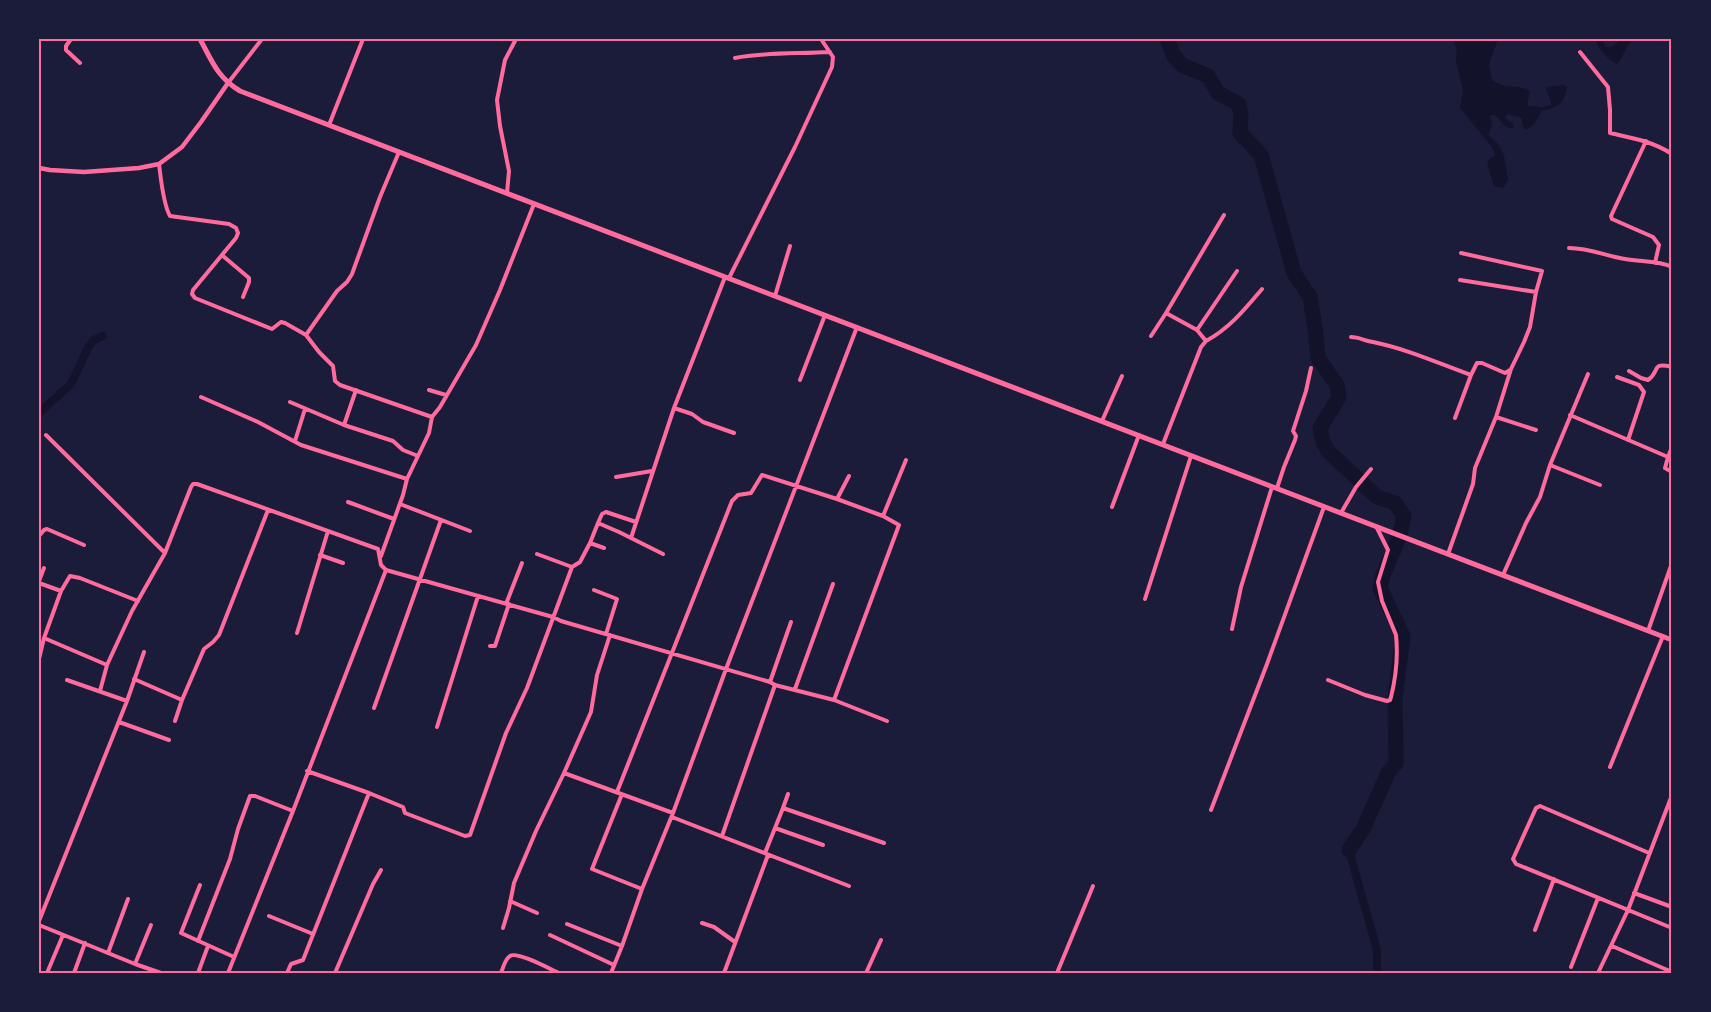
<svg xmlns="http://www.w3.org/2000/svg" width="1711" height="1012" viewBox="0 0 1711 1012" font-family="Mulish,sans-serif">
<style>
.water{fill:#12122b}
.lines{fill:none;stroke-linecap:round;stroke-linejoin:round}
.canal{stroke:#12122b;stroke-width:8}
.river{stroke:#12122b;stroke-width:15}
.minor{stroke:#ff6b9d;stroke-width:4}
.tertiary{stroke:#ff6b9d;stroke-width:4.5}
.primary{stroke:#ff6b9d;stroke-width:5}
.neatline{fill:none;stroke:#ff6b9d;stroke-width:2}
</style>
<rect width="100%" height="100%" fill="#1b1b3a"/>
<!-- water -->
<path class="water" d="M1454 39H1498L1489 64 1492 80C1504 90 1516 84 1529 90 1531 96 1526 101 1528 106L1542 107 1551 105C1552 98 1546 94 1546 87L1563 85 1567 87C1563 106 1559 106 1542 111L1533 125 1526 130 1523 126 1522 118 1508 114 1506 115 1505 118 1512 123 1514 128C1504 129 1502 121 1495 115H1490L1492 126 1488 135 1499 145 1504 156 1508 180 1503 188 1494 186C1493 181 1486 165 1488 162 1489 159 1493 157 1495 155L1492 147 1460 108 1463 90 1456 62 1457 51Z
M1595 39H1603L1605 46C1612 50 1616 43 1621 39H1635C1624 45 1625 57 1617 64 1608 60 1598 49 1595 39Z"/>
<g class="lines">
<!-- canal -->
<path class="canal" d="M39 413 71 384 89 346 94 340 103 336
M1349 850 1377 950V968L1379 973"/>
<!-- river -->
<path class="river" d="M1167 39 1174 56 1182 65 1208 76 1218 93 1239 104 1241 116 1240 133 1261 155 1294 273 1310 297 1315 328 1318 358 1337 385 1339 397 1320 428 1323 442 1328 451 1377 497 1395 503 1404 516 1399 538 1383 575 1380 588 1403 636 1395 698 1396 763 1388 773 1363 829 1349 850"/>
<!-- minor -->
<path class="minor" d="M71 39 66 46V50L80 63
M1580 52 1608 87 1610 110V133C1632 138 1652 141 1672 154
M735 58C767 52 798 54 830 52
M228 83 262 39
M329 125 363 39
M1646 141 1611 216 1612 219 1653 237 1659 245 1655 263
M159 164C161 179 163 204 170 216L229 224 236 228 238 233 236 238 193 290 192 294 195 298 272 329 281 322 285 323 306 335 319 352 333 366 335 381 340 385 432 417
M507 193 509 171 500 126 497 100 505 60 516 39
M1569 248C1590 248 1606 256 1625 259 1641 262 1658 260 1672 267
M223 256 249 278V282L243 297
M729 278 795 147 832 67 833 57 821 39
M1460 280 1536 292
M775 296 790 246
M1197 330 1237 271
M306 335 337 291 347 282 352 274 380 197 399 152
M1151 336 1166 313
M1351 337C1359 337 1365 341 1373 342 1407 349 1438 363 1471 375L1477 363H1482L1505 373 1510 370
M1206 341C1230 328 1245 309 1262 289
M1629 371 1641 378 1648 380C1661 371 1650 362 1672 367
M1617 377 1639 385 1644 392 1628 440
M800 380 825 315
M429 390 446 395
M201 397 258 422 301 445 407 479
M290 402 344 425 393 441 403 450 418 456
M674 408 692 414 703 422 734 433
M1570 415 1668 457 1672 447
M1496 417 1536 430
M1455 418 1471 375
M1102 421 1122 376
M344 425 356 390
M46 435 165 553
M295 441 305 409
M1163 444 1192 370 1201 347 1206 341 1197 330 1166 313 1224 215
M1668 457 1665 468 1672 472
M1550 465 1600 485
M616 477 652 471
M1277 488 1284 467 1295 440 1296 436 1293 431 1306 391 1311 368
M837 499 849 476
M348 502 394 519
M400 504 470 531
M1112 507 1139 435
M1341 513 1356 487 1371 469
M883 516 906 460
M598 523 602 514 606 512 636 522
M39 536 44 530 47 529 84 545
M631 538 674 408 725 277
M590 543 598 523 619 532 663 554
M1448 554 1473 484 1475 468 1496 417 1511 369 1524 342 1530 327 1536 292 1542 271 1461 253
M320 555 343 563
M381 556 403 495 407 479 429 433 432 417 440 407 476 345 500 290 534 204
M572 567 580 562 590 543 604 548
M1503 575 1526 523 1540 497 1550 465 1588 374
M39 581 44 568
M39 583 61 591 44 638 107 665 132 611 165 553 191 487 193 484H197L378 549 381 565 386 570 553 617 561 621 770 682 775 685 834 700 887 721
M594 590 617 599 606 634
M61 591 70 576 80 578 138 601
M1145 599 1191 456
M506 604 522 563
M1232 629 1241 587 1272 487
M1648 631 1672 563
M297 633 328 531
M490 646H495L509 604
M39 659 44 638
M134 679 182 700 204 649 213 642 219 635 268 510
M67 680 127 701 144 652
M1328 680 1365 695 1387 701 1390 700 1391 697C1396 677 1398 655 1396 635L1382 601 1378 582 1388 550 1377 528
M770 682 791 622
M795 689 833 584
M100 691 107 665
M374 708 441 520
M175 721 182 700
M119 722 169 740
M437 727 478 596
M1610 767 1663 636
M307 771 369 793 403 807 405 813 465 836 470 835 506 733 527 688 572 567 537 554
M564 773 673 813
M617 792 732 501 738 495 751 493 762 475 837 499 883 516 899 525 834 700
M622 794 592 869 642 889
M783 808 788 794
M1211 810 1267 664 1324 507
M672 817 849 886
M775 828 823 845
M722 836 775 685
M765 853 783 808 884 843
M1649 853 1540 806 1536 808 1513 859 1516 864 1672 928
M200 885 181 933 234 957
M1634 893 1672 907
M510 901 537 913
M269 916 313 934
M39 921 127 701
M702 923 714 927 735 942
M567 924 622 946
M39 925 135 964 161 973
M503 928 509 908 514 883 536 831 564 773 591 712 597 675 610 635
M1535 930 1554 879
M550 935 614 965
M198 941 230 859 238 829 250 796H255L293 811
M1612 946 1672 972
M108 953 128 899
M135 964 151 925
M1571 967 1598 898
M47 973 63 935
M74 973 85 943
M198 973 208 946
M228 973 293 811 386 570
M287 973 291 964 303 960 369 793
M335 973 373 884 381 870
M501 973C503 968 505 959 510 956 517 951 550 969 559 973
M611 973 622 946 642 889 673 813 726 669 857 327
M724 973 768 855
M866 973 881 940
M1057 973 1093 886
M1598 973 1628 910 1672 795"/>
<!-- tertiary -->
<path class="tertiary" d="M39 168 50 170 84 172 139 168 159 164 182 147 201 122 228 83"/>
<!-- primary -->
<path class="primary" d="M200 39C212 61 217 77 240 91L1672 640"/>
</g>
<!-- border -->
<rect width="1711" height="1012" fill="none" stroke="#1b1b3a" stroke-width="81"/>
<rect x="40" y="40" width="1630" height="932" class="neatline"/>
</svg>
